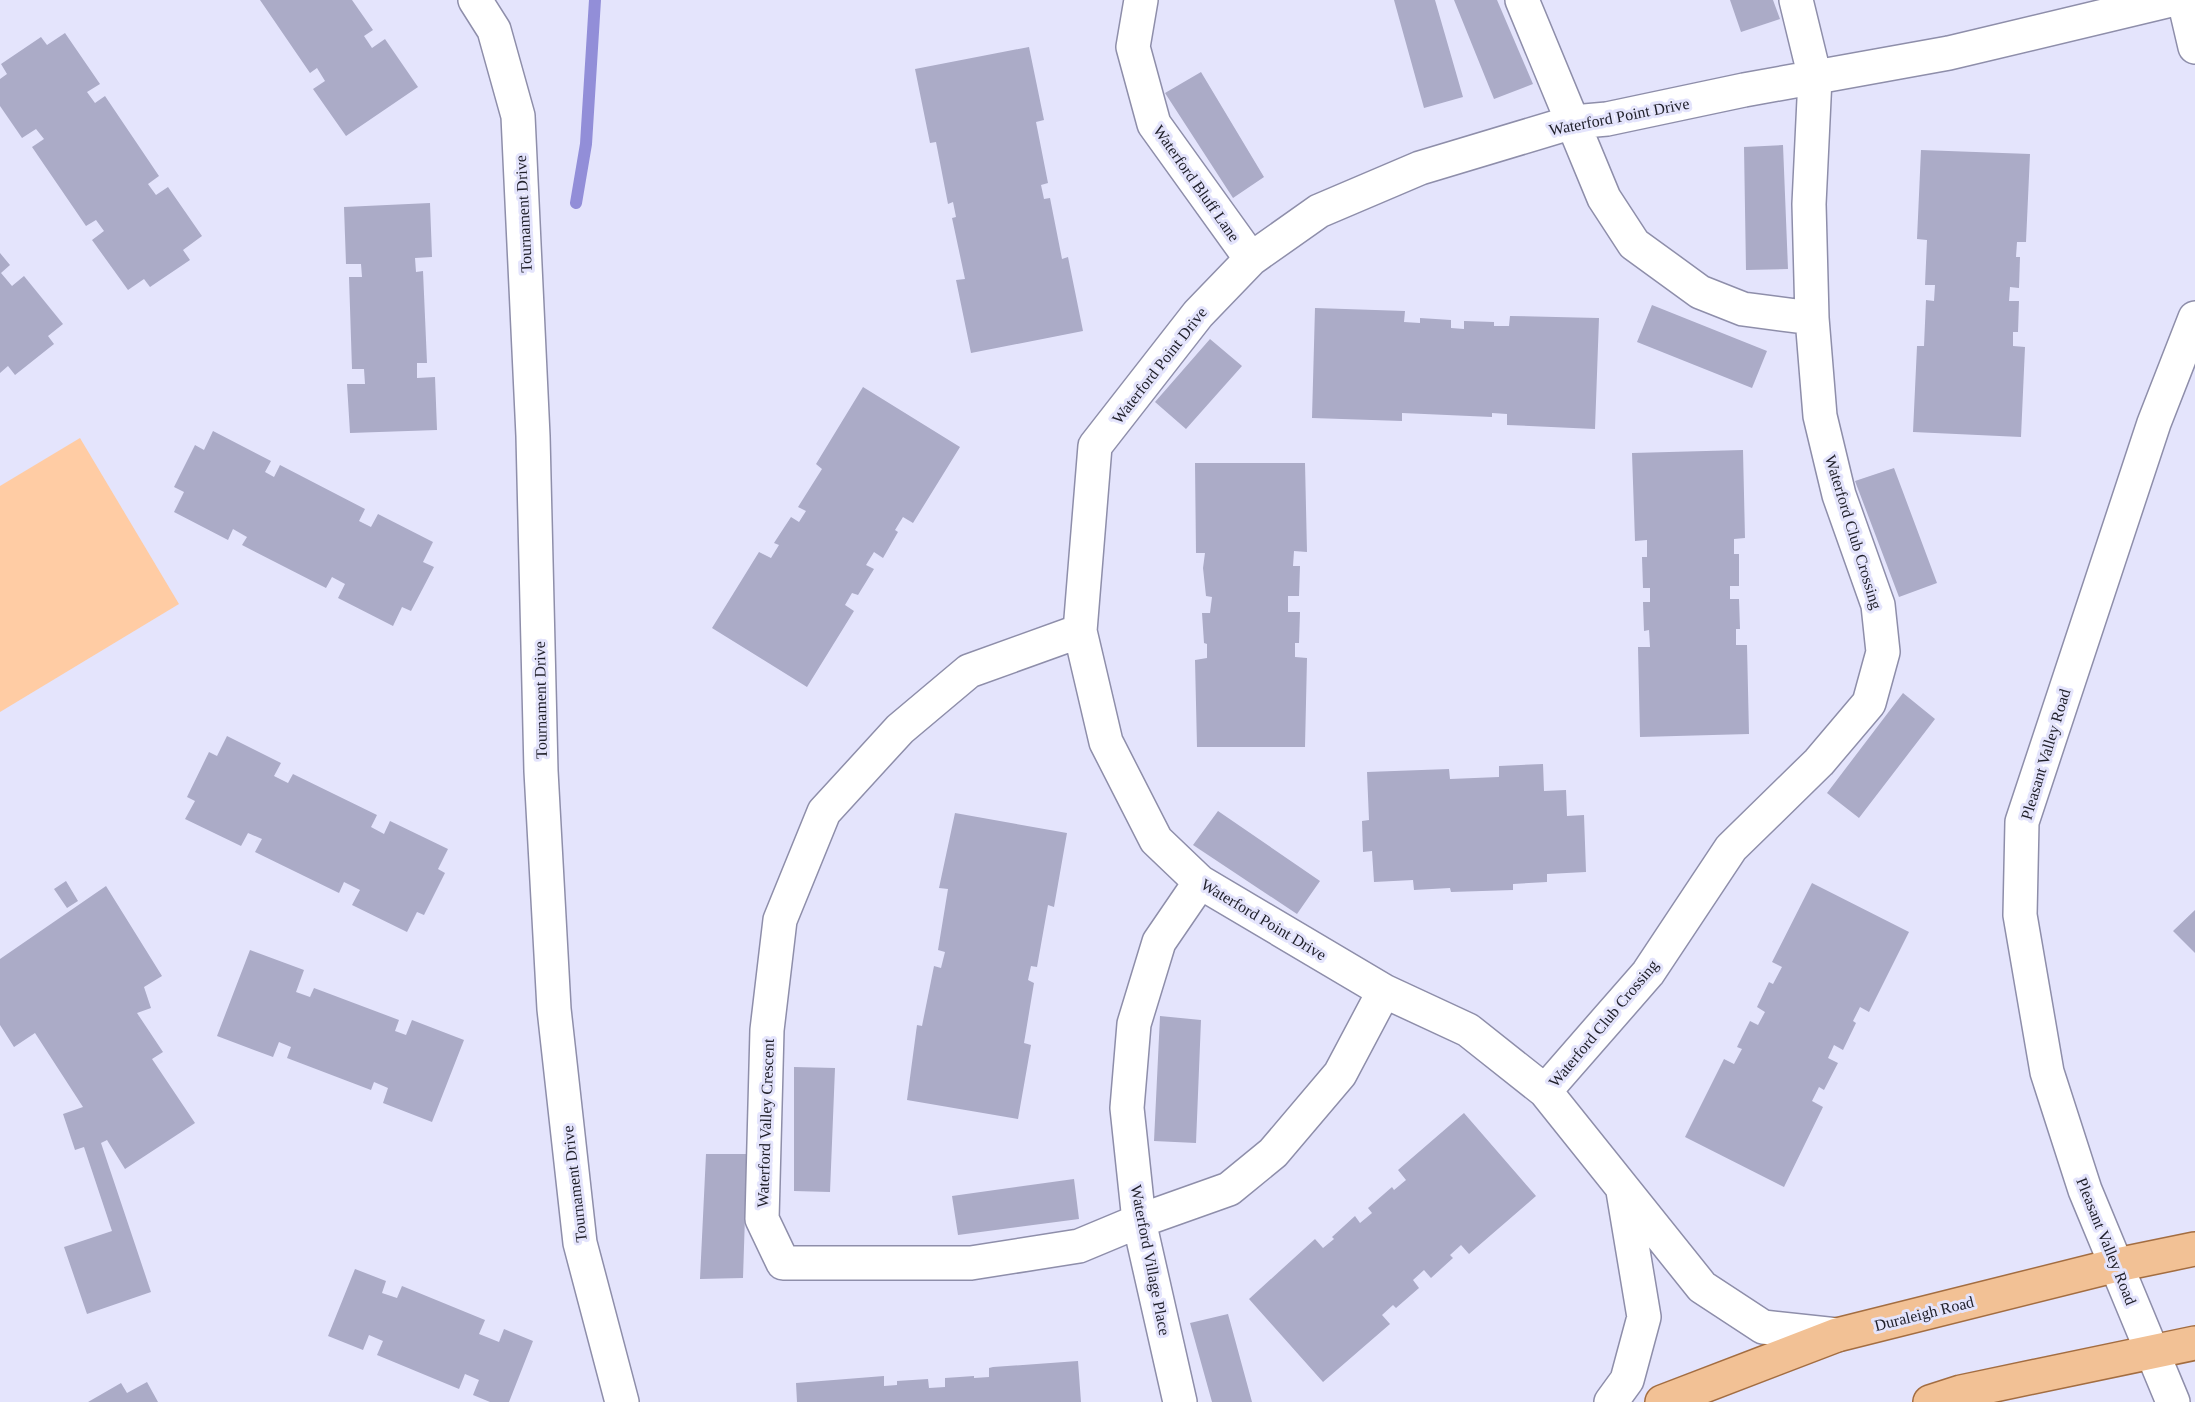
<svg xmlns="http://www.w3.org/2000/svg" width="2195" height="1402" viewBox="0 0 2195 1402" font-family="Georgia,serif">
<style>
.green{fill:#ffcca4}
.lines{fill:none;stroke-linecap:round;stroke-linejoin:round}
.stream{stroke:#928ed8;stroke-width:12}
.building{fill:#ababc7}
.minor-casing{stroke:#8e8eaa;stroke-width:36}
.tertiary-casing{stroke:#8e8eaa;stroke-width:36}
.primary-casing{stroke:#a36d41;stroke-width:36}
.minor{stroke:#fff;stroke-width:33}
.tertiary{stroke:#fff;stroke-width:33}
.primary{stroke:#f2c195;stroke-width:33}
.labels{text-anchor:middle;stroke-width:6;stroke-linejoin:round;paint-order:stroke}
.street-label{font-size:16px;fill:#1e1e28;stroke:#e4e4fc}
</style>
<rect width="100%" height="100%" fill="#e4e4fc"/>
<!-- green -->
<path class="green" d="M80 438 179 604 0 712V486Z"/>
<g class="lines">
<!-- stream -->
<path class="stream" d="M576 203 586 144 595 0"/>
</g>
<!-- building -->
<path class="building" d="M260 0H352L373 30 364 36 372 48 385 39 418 87 346 136 313 89 325 81 317 68 310 73Z
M1394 0H1435L1463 97 1424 108Z
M1454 0H1497L1533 84 1494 99Z
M1730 0H1773L1780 19 1741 32Z
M65 33 100 84 87 92 95 103 105 96 159 176 148 184 156 195 168 187 202 236 183 250 190 260 150 287 144 279 128 290 92 240 104 231 96 220 86 226 32 147 44 139 36 129 22 138 0 106V79L7 74 1 64 41 37 47 45Z
M1029 47 1044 120 1036 122 1048 183 1041 185 1044 199 1050 198 1062 259 1068 257 1083 331 971 353 956 280 965 279 952 218 956 217 953 202 948 204 936 142 930 143 915 69Z
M1201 72 1264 177 1233 198 1165 93Z
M1783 145 1788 269 1746 270 1744 147Z
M1921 150 2030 154 2026 242H2017L2016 257H2020L2019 288 2010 287 2009 301H2019L2018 332H2013V346L2025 347 2021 437 1913 432 1917 346H1924L1926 300 1934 301 1935 285H1925L1927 240 1917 239Z
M430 203 432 257 415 258 416 272 423 271 427 363H417V378L435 377 437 430 350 433 347 384H365L364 369H352L349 277H362L361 264H346L344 207Z
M0 253 10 265 1 273 12 286 24 276 63 324 48 336 54 344 15 375 8 366 0 373Z
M1652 305 1767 351 1752 388 1637 342Z
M1315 308 1405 311 1404 322 1420 323V318L1451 320V328L1464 329V321L1494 322V326H1509L1510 316 1599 318 1595 429 1507 425V414L1492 413V417L1402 413V421L1312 418Z
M1210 339 1242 366 1186 429 1155 402Z
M863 387 960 447 913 523 903 517 895 530 898 532 883 558 874 552 866 565 874 569 858 595 852 593 845 605 854 611 807 687 712 628 759 552 771 558 779 545 774 543 791 517 799 522 806 511 798 507 822 469 816 464Z
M213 431 271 461 265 472 274 477 280 465 365 509 359 521 371 527 378 514 433 542 423 562 434 567 411 611 402 607 393 626 338 598 345 584 332 577 326 588 242 545 247 537 233 529 228 540 174 512 184 492 174 487 195 445 204 450Z
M1743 450 1745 538 1734 539V554H1739V586H1730V599H1739L1740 629H1736V645H1747L1749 734 1640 737 1638 647H1650L1649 630 1644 631 1643 602H1650V588H1643L1642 557H1647V540L1635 541 1632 453Z
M1195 463H1305L1307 552 1294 551 1293 566H1300L1299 596H1288V612H1300L1299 643H1295V657L1307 658 1305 747H1197L1195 660 1207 658V644L1204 643 1202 613H1210L1212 597 1206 596 1203 568 1205 553H1196Z
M1894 468 1937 583 1899 597 1855 481Z
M1903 693 1935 719 1859 818 1827 793Z
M227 736 281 763 274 776 288 783 293 774 377 815 371 827 384 834 390 821 448 849 438 869 445 873 424 915 417 912 407 932 352 905 360 890 344 882 339 893 255 852 262 839 248 833 241 846 185 819 195 801 187 797 209 752 217 756Z
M1543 764 1544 791 1566 790 1567 816 1584 815 1586 872 1547 874V882L1513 884V890L1451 892 1450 888 1414 890 1413 880 1374 882 1372 851 1363 852 1362 821 1369 820 1367 772 1449 769 1450 779 1499 777V766Z
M1218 811 1320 881 1297 914 1193 845Z
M955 813 1067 833 1054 907 1048 905 1037 967 1031 966 1028 980 1034 983 1024 1043 1031 1045 1018 1119 907 1100 917 1025 922 1026 934 966 941 968 945 952 938 950 948 889 939 888Z
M66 881 78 901 67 908 54 889Z
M1812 883 1909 932 1869 1012 1860 1007 1853 1021 1856 1023 1843 1050 1834 1045 1828 1058 1838 1063 1824 1090 1819 1087 1812 1101 1823 1107 1784 1187 1685 1137 1724 1059 1734 1064 1742 1049 1737 1047 1750 1021 1758 1025 1765 1012 1757 1007 1769 982 1773 984 1782 967 1772 962Z
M106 886 162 976 144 987 151 1008 137 1013 163 1052 152 1059 195 1123 125 1169 107 1140 101 1143 151 1292 87 1314 64 1247 112 1231 84 1147 75 1150 63 1114 83 1107 35 1033 14 1047 0 1025V959Z
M2195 910V953L2173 931Z
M250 950 304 970 296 992 310 997 314 988 399 1020 395 1031 406 1035 412 1020 464 1040 432 1122 383 1103 388 1088 374 1082 371 1090 287 1058 291 1047 279 1042 273 1057 217 1036Z
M1160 1016 1201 1020 1196 1143 1154 1141Z
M794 1067 835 1068 830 1192 794 1191Z
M1464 1113 1536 1196 1469 1254 1461 1245 1450 1255 1453 1258 1431 1278 1424 1270 1413 1280 1419 1288 1396 1308 1393 1305 1382 1315 1390 1324 1323 1382 1249 1299 1315 1239 1323 1248 1334 1239 1332 1237 1355 1216 1360 1223 1372 1213 1368 1208 1392 1187 1394 1190 1406 1180 1398 1170Z
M706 1154H747L743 1278 700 1279Z
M1074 1179 1079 1219 958 1235 952 1196Z
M355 1269 386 1281 382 1293 397 1298 402 1286 485 1320 479 1334 499 1342 504 1329 533 1341 509 1402H490L473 1395 479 1380 465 1374 459 1389 377 1355 383 1341 369 1335 363 1350 328 1336Z
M1228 1314 1252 1402H1212L1190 1323Z
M1078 1361 1081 1402H797L796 1383 884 1376V1386L897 1385V1381L928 1379 929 1388 945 1387V1378L974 1376V1378L989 1377V1368L993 1367Z
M147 1382 158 1402H88L121 1383 127 1393Z"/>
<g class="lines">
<defs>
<path id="minor" d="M475 0 494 30 518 116 533 436 541 771 554 1009 580 1243 622 1402
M1141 0 1133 47 1154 124 1251 259
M1522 0 1604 198 1634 244 1700 292 1743 309 1812 318
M1080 631 969 671 900 729 824 812 780 920 767 1030 762 1219 783 1263H971L1079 1246 1139 1221 1229 1189 1273 1153 1340 1074 1384 991
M1545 1091 1648 973 1731 848 1819 762 1869 703 1883 652 1878 605 1839 495 1820 416 1812 318 1809 204 1815 78 1796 0
M1837 1335 1763 1327 1702 1287 1545 1091 1468 1030 1384 991 1200 882 1156 840 1106 742 1080 631 1095 446 1198 314 1251 259 1319 211 1420 168 1573 122 1607 119 1744 90 1949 53 2171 0
M1180 1402 1139 1221 1127 1108 1134 1024 1159 942 1200 882
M1611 1402 1627 1380 1644 1317 1623 1191"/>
<path id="tertiary" d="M2184 0 2195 47
M2173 1402 2085 1190 2047 1072 2020 915 2022 822 2154 423 2195 318"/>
<path id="primary" d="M1662 1402 1837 1335 2117 1265 2195 1249
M1930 1402 1961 1392 2195 1343"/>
</defs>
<!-- minor casing -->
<use href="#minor" class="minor-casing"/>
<!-- tertiary casing -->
<use href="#tertiary" class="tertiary-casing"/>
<!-- primary casing -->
<use href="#primary" class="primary-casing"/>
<!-- minor -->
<use href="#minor" class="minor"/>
<!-- tertiary -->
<use href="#tertiary" class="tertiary"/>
<!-- primary -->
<use href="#primary" class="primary"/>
</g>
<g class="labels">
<!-- street labels -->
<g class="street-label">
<text transform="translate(1619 116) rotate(-11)" y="6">Waterford Point Drive</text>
<text transform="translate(1197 183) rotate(55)" y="6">Waterford Bluff Lane</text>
<text transform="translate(523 214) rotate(-93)" y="6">Tournament Drive</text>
<text transform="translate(1159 365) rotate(-52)" y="6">Waterford Point Drive</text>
<text transform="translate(1854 532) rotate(73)" y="6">Waterford Club Crossing</text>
<text transform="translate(540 700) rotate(-91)" y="6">Tournament Drive</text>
<text transform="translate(2045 754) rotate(-73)" y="6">Pleasant Valley Road</text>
<text transform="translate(1264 919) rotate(31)" y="6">Waterford Point Drive</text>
<text transform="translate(1603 1023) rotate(-50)" y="6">Waterford Club Crossing</text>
<text transform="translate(765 1123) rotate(-88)" y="6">Waterford Valley Crescent</text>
<text transform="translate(574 1184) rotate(-97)" y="6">Tournament Drive</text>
<text transform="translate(2107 1241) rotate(68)" y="6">Pleasant Valley Road</text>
<text transform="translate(1151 1260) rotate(79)" y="6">Waterford Village Place</text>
<text transform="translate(1924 1313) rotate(-14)" y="6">Duraleigh Road</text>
</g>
</g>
</svg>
